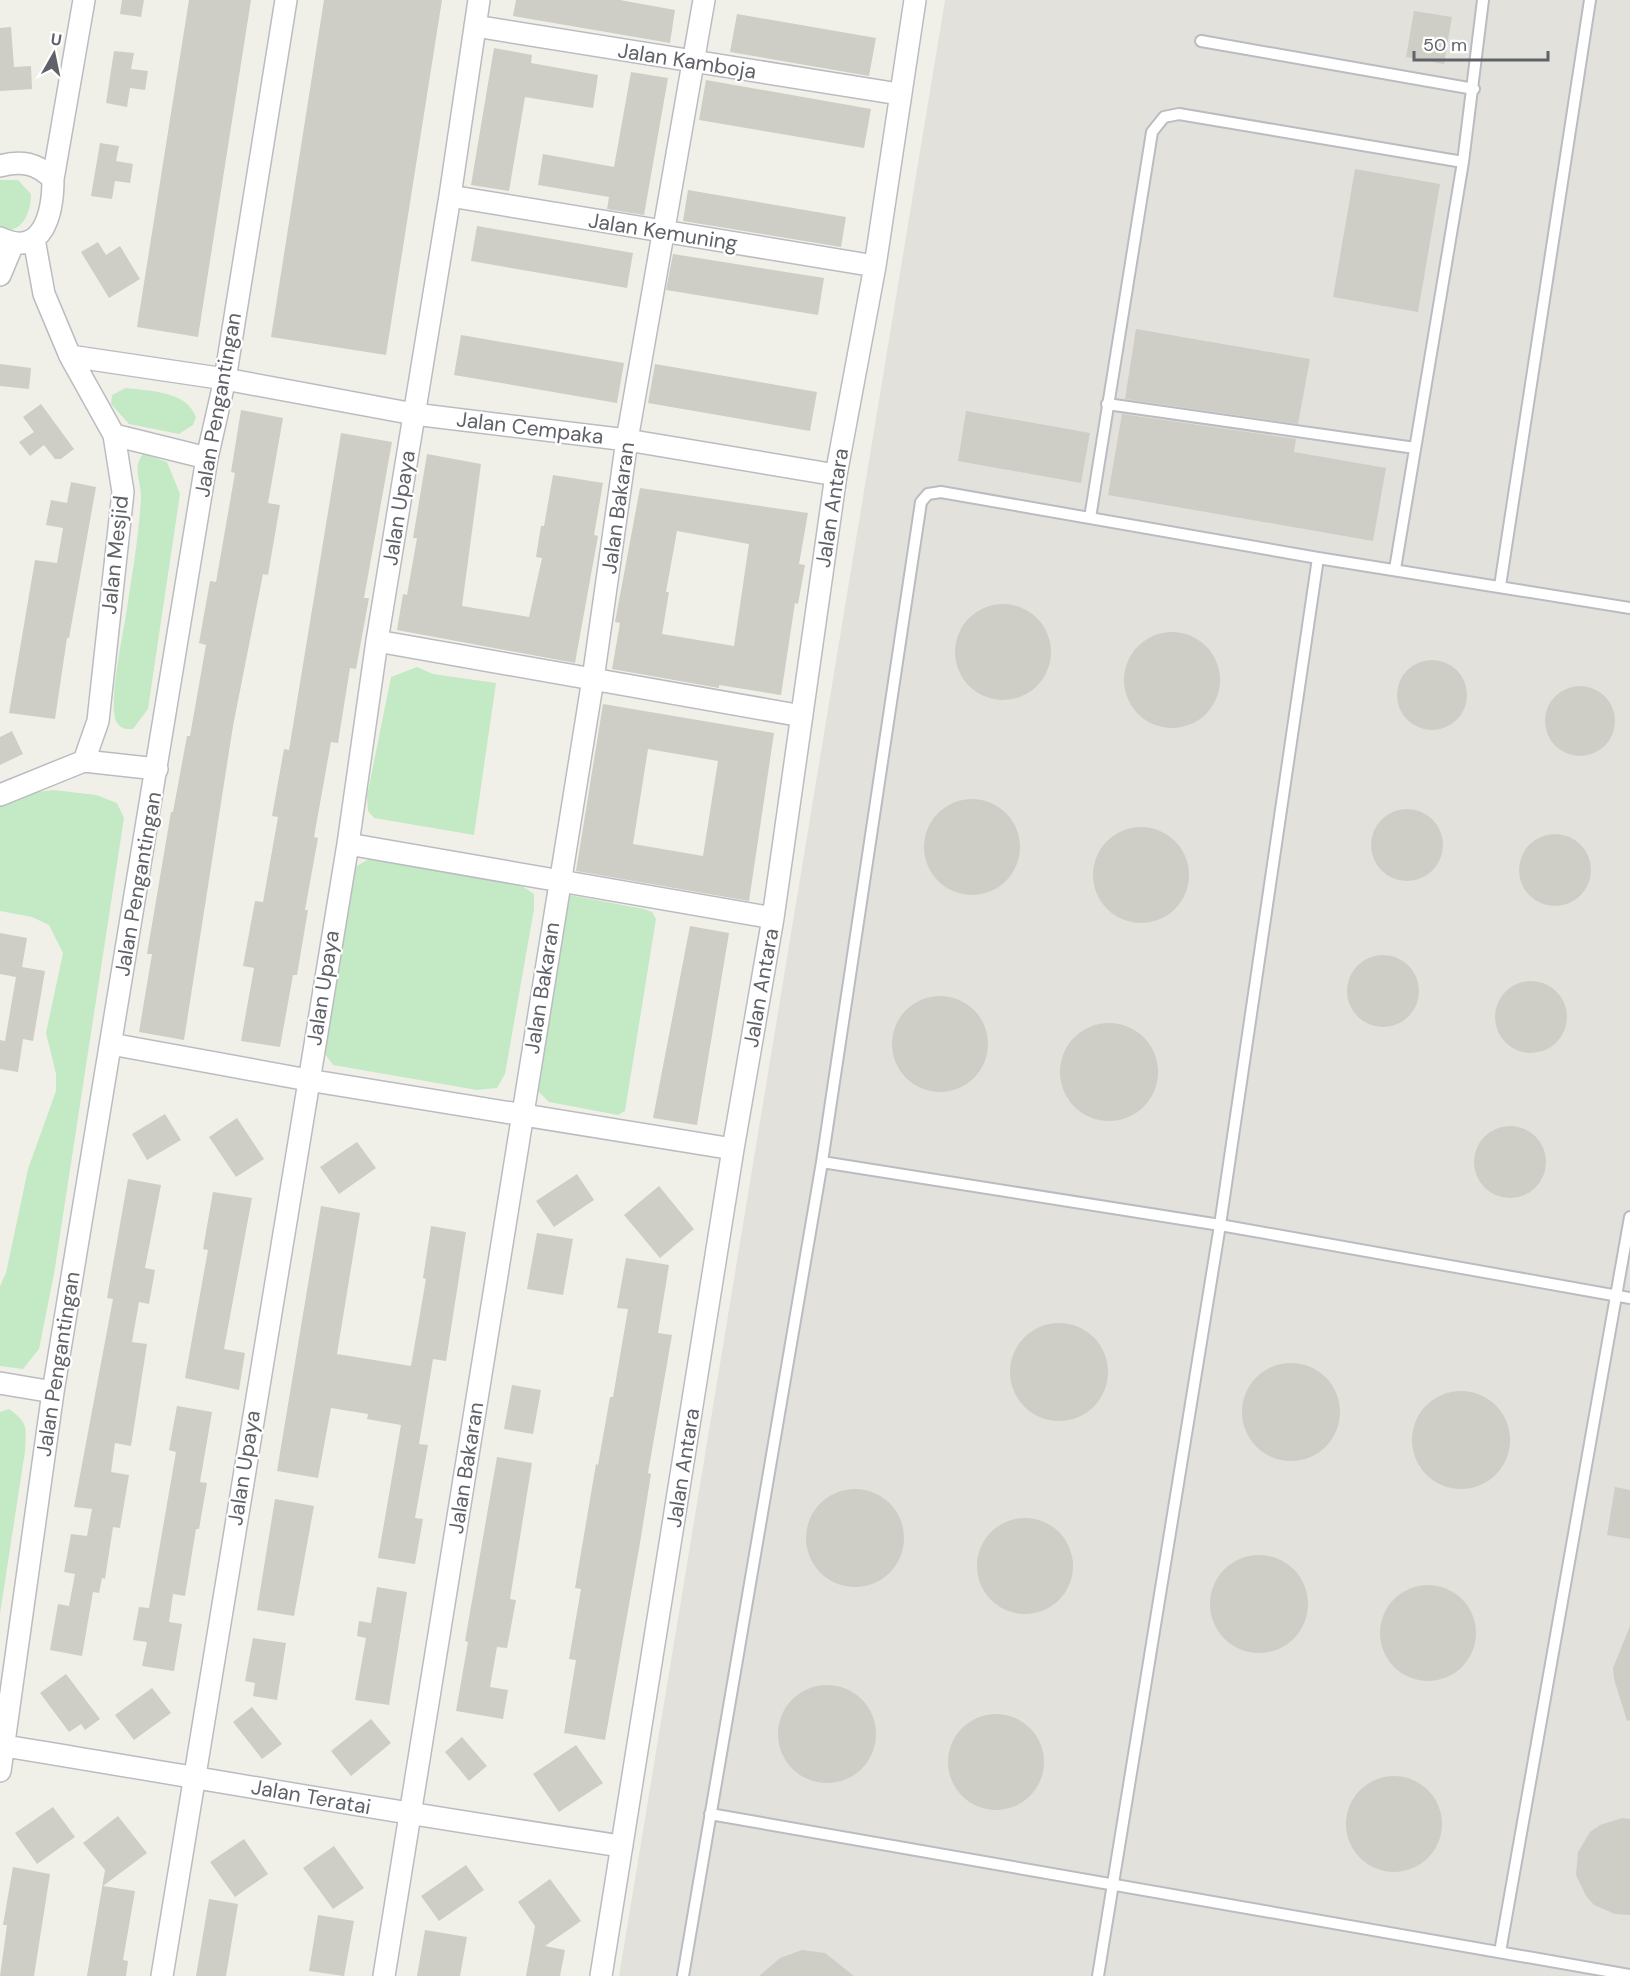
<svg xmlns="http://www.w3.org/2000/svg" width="1630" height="1976" viewBox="0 0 1630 1976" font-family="'DM Sans',sans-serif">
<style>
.industrial{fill:#e3e1dc}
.green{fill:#c4e9c5}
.building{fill:#cecdc6;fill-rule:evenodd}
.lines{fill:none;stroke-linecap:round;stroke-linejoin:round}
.service-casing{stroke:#babcc1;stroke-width:14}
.minor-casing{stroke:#babcc1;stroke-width:24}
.service{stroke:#fff;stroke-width:10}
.minor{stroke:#fff;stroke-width:21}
.labels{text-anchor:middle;stroke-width:4.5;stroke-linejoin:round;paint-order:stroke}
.street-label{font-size:21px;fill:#5f6268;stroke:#fff}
</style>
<rect width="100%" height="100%" fill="#f1f0e8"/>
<!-- industrial -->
<path class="industrial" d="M945 0H1630V1976H619Z"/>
<!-- green -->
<path class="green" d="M0 180H18L31 194C31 214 22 234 0 230Z
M126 388C150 391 187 391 196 417L193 425 179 434 129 424 111 404 112 395Z
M143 454 167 462 180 494 148 709 133 729C126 729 121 729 117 723 107 709 123 634 126 615 132 575 139 536 141 497 141 481 132 467 143 454Z
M417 667 433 674 496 683 474 835 374 818 368 811 367 796 391 677Z
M54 790 96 795 117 803 124 818 54 1274 39 1349 23 1369 0 1366V1286L6 1273 28 1169 56 1091V1074L46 1033 63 953 49 925 32 917 0 911V805L36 792Z
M374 856 519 884 534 894V909L505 1074 497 1088 477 1090 333 1065 323 1051 355 867Z
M569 895 644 909 652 912 656 919 625 1111 618 1115 549 1102 537 1090 563 910Z
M9 1409C29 1423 26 1428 25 1451L0 1614V1412Z"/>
<!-- building -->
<path class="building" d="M122 0H144L141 17 120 14Z
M189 0H251L198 337 137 327Z
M324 0H442L386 355 271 337Z
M516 0H620L675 10 670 43 513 16Z
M1414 11 1452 17 1444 64 1406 57Z
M737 14 876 38 869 76 730 52Z
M11 27 14 67 31 66 32 89 0 91V28Z
M494 48 532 55 531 63 598 75 593 108 525 97 509 191 471 185Z
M114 51 134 53 131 69 148 71 145 90 130 88 127 107 106 103Z
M631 72 668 78 644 215 607 209 609 197 538 185 543 154 614 167Z
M706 80 871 109 864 148 699 120Z
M100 143 119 146 116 161 133 164 130 183 115 181 112 199 91 196Z
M1355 169 1440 184 1418 312 1333 297Z
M688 190 846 217 841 247 683 221Z
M477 226 633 253 627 288 471 261Z
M98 242 106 255 120 246 140 279 109 298 81 252Z
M673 254 824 278 818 315 666 290Z
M1136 329 1310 359 1298 424 1125 399Z
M461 335 624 363 617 403 454 375Z
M0 364 31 368 29 389 0 386Z
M655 364 817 392 810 431 648 403Z
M41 404 74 449 61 459H55L44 445 30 456 19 442 34 432 23 417Z
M241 410 283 418 268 503 280 505 268 575 263 574 233 726 184 1040 139 1032 152 954H147L171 812H173L187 736H190L206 645 199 643 210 581 216 582 235 473 231 472Z
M966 411 1090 433 1081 483 958 461Z
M1122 414 1296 439 1294 452 1386 468 1373 541 1108 495Z
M341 433 392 442 364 598H369L356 669 350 668 338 743 331 742 314 837 318 838 305 910H308L297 975H293L280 1047 241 1041 254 968 243 966 255 901 263 902 278 817 272 816 284 749 289 750Z
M427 454 481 464 462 606 529 617 542 558 536 557 541 526H544L553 475 603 483 594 535 598 536 575 663 397 630 403 594 407 595 417 538H413Z
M71 482 96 487 69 638H67L55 719 9 713 35 560 57 563 63 528 46 525 51 500 67 503Z
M640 488 808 513 799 564 805 565 798 604 795 603 781 695 719 685V688L612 669 620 623 615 622ZM677 531 749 544 734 646 662 634 669 592H666Z
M955 652a48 48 0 1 1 96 0a48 48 0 1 1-96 0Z
M1124 680a48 48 0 1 1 96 0a48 48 0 1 1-96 0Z
M1397 695a35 35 0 1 1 70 0a35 35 0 1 1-70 0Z
M1545 721a35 35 0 1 1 70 0a35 35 0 1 1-70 0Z
M603 704 774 733 749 901 576 871ZM648 749 718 761 703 856 633 844Z
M12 731 23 754 0 765V737Z
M924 847a48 48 0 1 1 96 0a48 48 0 1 1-96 0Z
M1371 845a36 36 0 1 1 72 0a36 36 0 1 1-72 0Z
M1093 875a48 48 0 1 1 96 0a48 48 0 1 1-96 0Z
M1519 870a36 36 0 1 1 72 0a36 36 0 1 1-72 0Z
M690 926 729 933 697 1125 653 1118Z
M0 933 27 938 22 967 45 971 33 1041 23 1039 18 1072 0 1069V1040L5 1041 16 977 0 974Z
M1347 991a36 36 0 1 1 72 0a36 36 0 1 1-72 0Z
M1495 1017a36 36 0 1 1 72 0a36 36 0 1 1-72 0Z
M892 1044a48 48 0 1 1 96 0a48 48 0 1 1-96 0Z
M1060 1072a49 49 0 1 1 98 0a49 49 0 1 1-98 0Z
M165 1114 181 1140 147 1160 132 1134Z
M237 1118 264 1159 236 1177 209 1137Z
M1474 1162a36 36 0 1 1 72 0a36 36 0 1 1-72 0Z
M357 1142 376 1168 339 1194 320 1167Z
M577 1174 594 1200 554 1227 536 1201Z
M128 1179 161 1185 145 1268 155 1270 149 1304 139 1302 132 1342 147 1344 131 1446 115 1443 111 1472 129 1475 120 1528 113 1527 105 1579 102 1578 99 1593 93 1592 82 1656 50 1650 58 1604 69 1606 75 1574 64 1572 71 1534 87 1536 92 1509 74 1507 113 1299 107 1298Z
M659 1186 694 1229 660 1258 624 1215Z
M213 1192 252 1198 224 1349 245 1353 239 1390 185 1378 208 1250 203 1249Z
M321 1206 360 1213 337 1354 411 1366 426 1279 423 1278 431 1226 466 1232 446 1361 433 1359 419 1444 428 1445 415 1518 423 1519 415 1564 378 1558 401 1425 367 1419 368 1414 331 1408 318 1478 277 1471Z
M537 1233 573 1239 563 1295 527 1289Z
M626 1258 669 1265 658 1333 672 1335 648 1473 651 1474 640 1543 605 1740 564 1733 576 1660 569 1659 581 1589 575 1588 596 1464 598 1465 610 1397H613L628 1309 617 1308Z
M1010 1372a49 49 0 1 1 98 0a49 49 0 1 1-98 0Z
M1242 1412a49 49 0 1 1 98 0a49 49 0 1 1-98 0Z
M512 1385 541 1390 533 1434 504 1429Z
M1412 1440a49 49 0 1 1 98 0a49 49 0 1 1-98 0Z
M177 1406 212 1412 200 1482 207 1483 199 1529H196L185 1596 173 1594 169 1622 182 1624 174 1671 142 1666 147 1642 133 1640 139 1607 149 1608 176 1452 169 1450Z
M497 1457 532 1463 510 1599 516 1600 507 1648 497 1647 490 1687 508 1690 503 1719 456 1711 468 1642 465 1641Z
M1615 1487 1630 1490V1539L1607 1535Z
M806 1538a49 49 0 1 1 98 0a49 49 0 1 1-98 0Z
M275 1499 314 1506 294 1616 257 1610Z
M977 1566a48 48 0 1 1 96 0a48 48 0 1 1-96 0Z
M1210 1604a49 49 0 1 1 98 0a49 49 0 1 1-98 0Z
M1380 1633a48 48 0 1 1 96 0a48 48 0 1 1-96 0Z
M377 1587 407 1592 389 1705 355 1700 366 1638 357 1636 359 1621 371 1623Z
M1630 1626V1720L1627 1721 1614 1679 1613 1668Z
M253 1638 286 1643 277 1700 253 1696 255 1683 245 1681Z
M66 1674 100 1719 85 1730 81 1724 69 1732 40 1693Z
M778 1734a49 49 0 1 1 98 0a49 49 0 1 1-98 0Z
M152 1688 171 1713 134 1740 115 1715Z
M252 1707 282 1744 262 1759 233 1722Z
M948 1762a48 48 0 1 1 96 0a48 48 0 1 1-96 0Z
M371 1719 391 1743 351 1776 331 1751Z
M462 1737 487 1766 469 1781 445 1752Z
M576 1745 603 1783 559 1812 533 1774Z
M1346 1824a48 48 0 1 1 96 0a48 48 0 1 1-96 0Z
M53 1807 75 1837 37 1864 15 1833Z
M118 1816 147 1853 103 1886 135 1891 123 1960 128 1961 126 1976H87L105 1870 83 1843Z
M1622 1818 1630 1819V1915L1615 1914 1594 1905 1586 1896 1576 1875 1578 1852 1590 1832 1600 1825Z
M244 1839 268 1874 235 1897 210 1862Z
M334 1846 364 1888 333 1909 303 1868Z
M466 1865 484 1890 439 1921 421 1896Z
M13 1867 50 1874 34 1976H0L7 1925H3Z
M550 1879 581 1921 545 1946 565 1950 560 1976H526L535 1926 518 1902Z
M209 1899 238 1904 226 1976H196Z
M318 1915 354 1921 344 1976 309 1971Z
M425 1930 467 1937 460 1976H417Z
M802 1950 825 1953 854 1976H759L780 1958Z"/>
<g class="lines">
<defs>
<path id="service" d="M1201 41 1474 89
M1107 404 1415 448
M1090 518 1152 132 1164 117 1179 114 1463 162
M1395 569 1463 162 1483 0
M1500 586 1590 0
M822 1162 1220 1225 1630 1298
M710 1814 1630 1975
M1500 1952 1630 1217
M683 1976 822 1162 921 502 928 494 941 492 1318 558 1630 608
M1098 1976 1220 1225 1318 558"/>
<path id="minor" d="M475 26 899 94
M0 166C21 160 37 163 53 179 53 211 44 259 0 238
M53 179 84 0
M450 196 875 266
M0 275 13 244
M70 356 225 379 414 414 627 440 836 475
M114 435 207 458
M377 641 802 716
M84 761 157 769
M0 795 84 761 98 721 123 492 114 435 70 356 44 294 34 239
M348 844 773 918
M111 1044 308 1080 733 1149
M0 1383 53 1392
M0 1745C207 1779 414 1816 622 1846
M0 1771 53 1392 207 458 225 379 286 0
M162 1976 348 844 377 641 450 196 479 0
M384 1976 593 679 627 440 704 0
M601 1976 733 1149 773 918 836 475 875 266 915 0"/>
</defs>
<!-- service casing -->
<use href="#service" class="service-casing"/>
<!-- minor casing -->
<use href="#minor" class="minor-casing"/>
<!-- service -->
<use href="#service" class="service"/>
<!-- minor -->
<use href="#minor" class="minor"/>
</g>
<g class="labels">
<!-- street labels -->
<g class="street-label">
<text transform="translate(687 61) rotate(9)" y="7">Jalan Kamboja</text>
<text transform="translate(663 232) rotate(9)" y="7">Jalan Kemuning</text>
<text transform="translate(218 405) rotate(-80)" y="7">Jalan Pengantingan</text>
<text transform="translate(530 428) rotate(7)" y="7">Jalan Cempaka</text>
<text transform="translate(399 508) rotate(-81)" y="7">Jalan Upaya</text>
<text transform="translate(618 508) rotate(-82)" y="7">Jalan Bakaran</text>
<text transform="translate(832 508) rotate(-81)" y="7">Jalan Antara</text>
<text transform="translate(115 555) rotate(-84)" y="7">Jalan Mesjid</text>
<text transform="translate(138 884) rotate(-80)" y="7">Jalan Pengantingan</text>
<text transform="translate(323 988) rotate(-81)" y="7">Jalan Upaya</text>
<text transform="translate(542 988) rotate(-81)" y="7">Jalan Bakaran</text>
<text transform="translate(761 988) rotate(-80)" y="7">Jalan Antara</text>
<text transform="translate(58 1364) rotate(-81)" y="7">Jalan Pengantingan</text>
<text transform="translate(244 1468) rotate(-81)" y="7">Jalan Upaya</text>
<text transform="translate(466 1468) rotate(-81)" y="7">Jalan Bakaran</text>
<text transform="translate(683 1468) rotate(-81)" y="7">Jalan Antara</text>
<text transform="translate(311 1797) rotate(10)" y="7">Jalan Teratai</text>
</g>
</g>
<!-- north arrow -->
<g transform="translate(54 54) rotate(9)" stroke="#ffffff" stroke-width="4.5" paint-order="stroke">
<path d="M0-4.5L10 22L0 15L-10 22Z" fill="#5f6268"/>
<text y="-9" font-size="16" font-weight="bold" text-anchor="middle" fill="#5f6268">U</text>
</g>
<!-- scale -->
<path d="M1414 51v9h134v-9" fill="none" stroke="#5f6268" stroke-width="3"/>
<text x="1423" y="51" font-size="18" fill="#5f6268" stroke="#ffffff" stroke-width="4.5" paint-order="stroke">50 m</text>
</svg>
